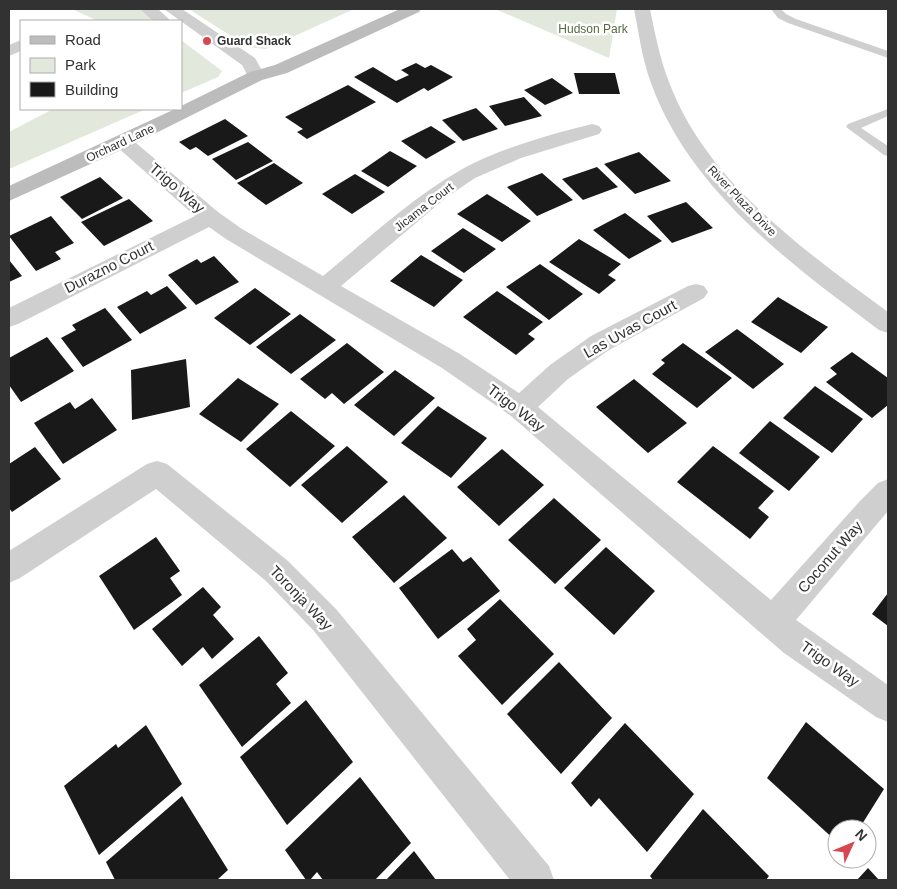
<svg xmlns="http://www.w3.org/2000/svg" width="897" height="889" viewBox="0 0 897 889" font-family="Helvetica,sans-serif">
<style>
.green{fill:#e2e8dc}
.building{fill:#191919}
.lines{fill:none;stroke-linecap:round;stroke-linejoin:round}
.lane{fill:#cfcfcf;fill-rule:evenodd}
.street{fill:#cfcfcf;fill-rule:evenodd}
.secondary{fill:#bcbcbc;fill-rule:evenodd}
.poi-dot{fill:#d7474f;stroke:#fff;stroke-width:2}
.labels{text-anchor:middle;stroke-width:5;stroke-linejoin:round;paint-order:stroke}
.far-park-label{font-size:12px;fill:#556b43;stroke:#fff}
.far-poi-label{font-size:12px;font-weight:bold;fill:#323232;stroke:#fff;text-anchor:start}
.far-street-label{font-size:12px;fill:#323232;stroke:#fff}
.street-label{font-size:15px;fill:#323232;stroke:#fff}
</style>
<rect width="100%" height="100%" fill="#fff"/>
<!-- green -->
<path class="green" d="M72 9H140L155 21H98Z
M189 9H354L266 49 248 47Z
M495 9H617L609 58Z
M181 40 222 71 218 77 181 93Z
M53 109H146L9 169V132Z"/>
<!-- building -->
<path class="building" d="M416 63 425 68 431 65 453 77 428 91 424 88 397 103 354 77 373 67 396 81 409 75 401 70Z
M574 73H615L620 94H579Z
M552 78 573 93 545 105 524 90Z
M348 85 376 102 307 139 297 132 303 129 285 117Z
M524 97 542 116 505 126 489 106Z
M476 108 498 129 463 141 442 120Z
M225 119 248 136 208 156 196 147 190 150 179 142Z
M431 126 456 142 426 159 401 141Z
M248 142 273 161 236 180 212 159Z
M390 151 417 166 388 187 361 171Z
M639 152 671 181 635 194 604 164Z
M274 163 303 183 266 205 237 183Z
M597 167 618 187 583 200 562 179Z
M542 173 573 200 537 216 507 187Z
M355 174 385 192 352 214 322 194Z
M100 177 123 198 82 219 60 197Z
M487 194 531 221 502 242 457 214Z
M129 199 153 221 104 246 81 222Z
M686 202 713 228 672 243 647 216Z
M625 213 662 241 629 259 593 230Z
M51 216 74 243 55 252 61 259 36 271 9 236Z
M463 228 496 249 464 273 431 251Z
M579 239 621 264 608 275 616 280 599 294 549 262Z
M421 255 463 280 434 307 390 281Z
M214 256 239 282 196 305 168 275 197 259 201 263Z
M9 260 22 276 9 282Z
M540 264 583 294 549 320 506 287Z
M167 286 187 308 140 334 117 307 147 291 151 295Z
M255 288 291 314 250 345 214 318Z
M497 291 543 322 528 334 535 339 516 355 463 317Z
M778 297 828 327 801 353 751 322Z
M105 308 132 340 83 367 61 338 76 330 72 325Z
M300 314 336 340 291 374 256 347Z
M737 329 784 364 753 389 705 352Z
M47 337 74 371 21 402 9 385V358Z
M347 343 384 372 344 404 332 393 325 399 300 379Z
M683 343 732 378 697 408 652 374 665 363 661 360Z
M852 352 888 378V405L872 418 826 382 837 374 830 368Z
M186 359 190 407 132 420 131 370Z
M395 370 435 398 394 436 354 405Z
M238 378 279 404 241 442 199 414Z
M634 379 687 423 648 453 596 407Z
M815 386 863 419 832 453 783 418Z
M92 398 117 430 63 464 34 423 70 402 75 409Z
M438 406 487 438 451 478 401 443Z
M291 411 335 446 290 487 246 449Z
M770 421 820 457 789 491 739 453Z
M347 446 388 482 342 523 301 485Z
M713 446 774 491 758 508 769 517 750 539 677 482Z
M35 447 61 479 12 512 9 508V464Z
M502 449 544 485 499 526 457 487Z
M404 495 447 538 394 583 352 537Z
M554 498 601 540 555 584 508 540Z
M156 537 180 571 170 578 182 595 134 630 99 576Z
M606 547 655 591 614 635 564 588Z
M452 549 463 562 471 557 500 591 438 639 399 588Z
M203 587 221 607 213 615 234 639 212 659 203 647 182 666 152 629Z
M888 593V626L872 614Z
M500 599 554 654 502 705 458 656 476 640 467 629Z
M259 636 288 673 276 684 291 703 242 747 199 685Z
M559 662 612 718 561 774 507 714Z
M306 700 353 762 287 825 240 757Z
M806 722 884 789 859 829H837V842L767 778Z
M625 723 694 794 647 852 599 798 591 807 571 783Z
M146 725 182 784 99 855 64 786 116 744 118 748Z
M360 777 411 843 375 880H323L317 872 310 880H306L285 850Z
M182 796 228 870 217 880H115L106 862Z
M703 809 769 876 766 880H653L650 876Z
M414 851 436 880H386Z
M868 868 879 880H857Z"/>
<g class="lines">
<!-- lane -->
<path class="lane" d="M771 9H781L786 14 796 19 888 51V58L788 23 778 18Z
M888 109V116L861 128 888 146V156L884 155 846 127 848 124Z"/>
<!-- street -->
<path class="street" d="M140 9H158L171 21H153Z
M164 9H182L255 58 265 76 262 80 256 81 250 80 242 65Z
M634 9H650C655 34 660 59 669 82 707 183 804 250 888 312V333L879 330C791 264 690 191 651 83 642 59 639 34 634 9Z
M21 40V51L9 56V45Z
M592 124 599 126 602 130 599 134 521 158 475 178 447 197 341 286 460 354 519 393 550 365 591 336 688 286 696 284 704 286 708 292 704 298 609 350 568 379 538 407 771 600 860 501 878 483 888 479V511L796 620 888 685V722L876 717 784 653 511 416 442 368 226 239 209 227 18 324 9 327V308L195 216 116 146 113 142 116 138 123 136 130 138 218 212 242 229 323 276C367 240 410 199 459 171 495 150 551 134 592 124Z
M157 461 167 464 288 561 336 609 549 866 554 880H510L314 631 266 581 156 489 20 578 9 583V551L147 464Z"/>
<!-- secondary -->
<path class="secondary" d="M400 9H421L419 12 287 73 262 80 130 146 9 201V186L175 109H181V106L250 72 275 65Z"/>
</g>
<!-- markers -->
<circle class="poi-dot" cx="207" cy="41" r="5"/>
<g class="labels">
<!-- far-park labels -->
<g class="far-park-label">
<text x="593" y="33">Hudson Park</text>
</g>
<!-- far-poi labels -->
<g class="far-poi-label">
<text x="217" y="45">Guard Shack</text>
</g>
<!-- far-street labels -->
<g class="far-street-label">
<text transform="translate(120 143) rotate(-25)" y="4">Orchard Lane</text>
<text transform="translate(742 201) rotate(46)" y="4">River Plaza Drive</text>
<text transform="translate(424 207) rotate(-38)" y="4">Jicama Court</text>
</g>
<!-- street labels -->
<g class="street-label">
<text transform="translate(177 188) rotate(41)" y="5">Trigo Way</text>
<text transform="translate(109 267) rotate(-27)" y="5">Durazno Court</text>
<text transform="translate(630 329) rotate(-29)" y="5">Las Uvas Court</text>
<text transform="translate(516 408) rotate(37)" y="5">Trigo Way</text>
<text transform="translate(830 557) rotate(-49)" y="5">Coconut Way</text>
<text transform="translate(301 598) rotate(46)" y="5">Toronja Way</text>
<text transform="translate(830 664) rotate(35)" y="5">Trigo Way</text>
</g>
</g>
<!-- border -->
<rect width="897" height="889" fill="none" stroke="#323232" stroke-width="20"/>
<!-- legend -->
<rect x="20" y="20" width="162" height="90" fill="#ffffff" stroke="#adadad"/>
<rect x="30" y="36" width="25" height="8" fill="#bcbcbc" stroke="#adadad"/>
<text x="65" y="45" font-size="15" fill="#323232">Road</text>
<rect x="30" y="58" width="25" height="15" fill="#e2e8dc" stroke="#adadad"/>
<text x="65" y="70" font-size="15" fill="#323232">Park</text>
<rect x="30" y="82" width="25" height="15" fill="#191919" stroke="#adadad"/>
<text x="65" y="95" font-size="15" fill="#323232">Building</text>
<!-- north arrow -->
<g transform="translate(852 844) rotate(46)"><circle r="24" fill="#ffffff" stroke="#adadad"/>
<path d="M0-4L9 19L0 12L-9 19Z" fill="#d7474f"/>
<text y="-8" font-size="14" font-weight="bold" text-anchor="middle" fill="#323232">N</text>
</g>
</svg>
